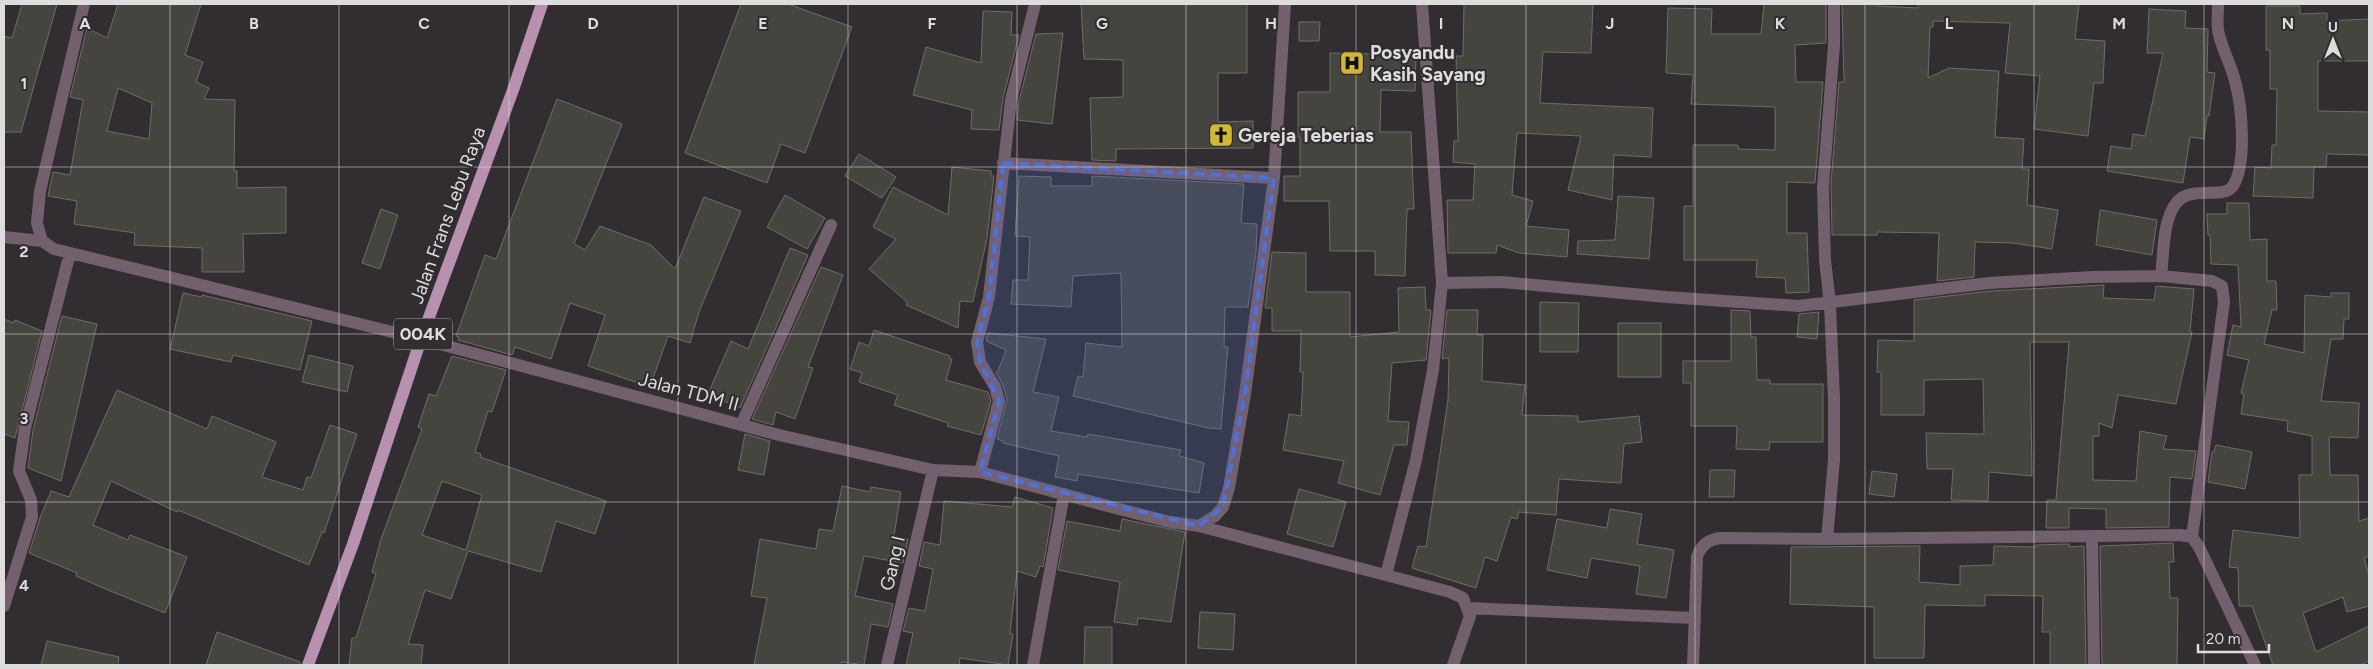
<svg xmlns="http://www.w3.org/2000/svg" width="2373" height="669" viewBox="0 0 2373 669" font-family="Figtree,sans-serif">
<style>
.building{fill:#45443e;stroke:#6f6d67;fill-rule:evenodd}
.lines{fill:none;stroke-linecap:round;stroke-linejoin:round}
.minor{stroke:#73606f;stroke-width:12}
.major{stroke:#b890b0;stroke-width:12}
.marked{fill:#4e72da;fill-opacity:0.2;stroke:#4e72da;stroke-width:4;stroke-dasharray:10 6;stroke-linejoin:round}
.grid{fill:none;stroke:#dfdcde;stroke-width:1;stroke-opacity:0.55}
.labels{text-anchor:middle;stroke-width:4;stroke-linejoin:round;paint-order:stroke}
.shield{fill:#312d30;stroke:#aba8aa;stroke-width:1}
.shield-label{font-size:18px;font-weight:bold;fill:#dfdcde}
.poi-label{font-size:19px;font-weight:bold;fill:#dfdcde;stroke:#312d30;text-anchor:start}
.street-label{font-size:19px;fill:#dfdcde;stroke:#312d30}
.grid-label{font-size:16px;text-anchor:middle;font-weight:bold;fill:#dfdcde;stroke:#312d30;stroke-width:4;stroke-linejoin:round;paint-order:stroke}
</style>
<rect width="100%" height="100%" fill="#312d30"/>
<!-- building -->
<path class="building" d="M22 4H57L21 132H4V36L12 38Z
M118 4H201L185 55 203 62 196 82 209 88 204 99 235 100 234 171H237V188L286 187V233L243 234 244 272H202V248L134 245 135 233 74 224 77 201 48 196 53 172 70 175 83 100 70 97 87 28 107 38ZM118 88 152 103 149 139 107 131Z
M741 4H788L852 27 805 153 781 144 767 183 685 153Z
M1081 4H1247V73H1218V122L1253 121V148L1116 149V161L1092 160 1090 98 1123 97V60L1084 59Z
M1464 4H1593L1591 53 1543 52 1540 103 1653 108 1651 157 1614 155 1612 200 1568 190 1581 136 1517 133 1512 195 1533 201 1526 226 1569 230 1567 257 1519 253 1497 245 1496 253H1448L1447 200H1473L1475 164 1453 162 1454 141H1458L1456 56H1463Z
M1764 4H1826V43L1795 45 1796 82H1823L1815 183 1787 182V233H1807L1809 292 1786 293 1785 278 1756 277 1757 260H1684V206H1693V145H1738V149L1775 150V107L1691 104 1693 75 1666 73 1668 8 1712 9 1711 34H1761Z
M1842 4H1877V6L1918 8V4H2079L2075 39 2105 41 2103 83H2094L2088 136 2034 129 2040 76 2005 73 2010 23 1933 21V27H1930L1928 78 1949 68 1999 71 1995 137 2024 139 2022 169H2029L2027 205 2058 210 2052 249 2013 243 1975 242 1974 277 1937 281 1939 233 1877 232V235H1832L1831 183 1839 82H1844Z
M2266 6H2300V14L2327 13V21L2369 19V61H2318V111L2369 112V155L2327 154 2326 167H2314L2313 198 2253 196 2255 167 2271 168 2272 145H2276L2277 89H2270V50H2266Z
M2149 9 2186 11 2185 28 2208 29 2207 72 2215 73 2209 116H2207L2204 139 2190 137 2183 183 2107 171 2111 146 2131 149 2133 134 2145 136 2163 53H2147Z
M983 11 1012 12 1011 35H1019L1003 98 999 130 971 129 972 110 913 95 926 47 981 63Z
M1299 22H1320L1319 41H1299Z
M1063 33 1052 124 1017 120 1019 101 1036 34Z
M1330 53 1416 55 1415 91 1381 90 1380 132H1411L1414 209H1407L1405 276 1375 275V251H1330L1329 201H1284V176H1300V137H1298V92H1330Z
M557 99 622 124 574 244 585 250 600 226 651 245 675 269 704 197 741 211 699 312 690 343 668 336 650 387 588 366 605 315 570 303 551 359 515 347 512 355 458 340 459 337 456 336 485 255 496 259Z
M859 154 896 177 882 198 845 176Z
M952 167 991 171V176H994L987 238 973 302 960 301 958 328 906 305 907 302 869 269 896 239 873 227 893 187 948 215Z
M1019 176 1051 177V186H1092V176L1244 184 1241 223 1257 224 1256 252 1248 307H1225L1224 347H1228L1221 429 1208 428 1073 396 1078 376 1083 377 1086 343 1122 347 1121 273 1073 276 1071 307 1011 304 1013 280H1028L1030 237 1015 236Z
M785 195 825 218 807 249 767 227Z
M1618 196 1654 198 1649 259 1577 254 1578 241 1615 240Z
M2227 203H2249L2250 240 2267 239V281H2276L2277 310H2272L2264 344 2304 353 2305 295 2331 297V293H2349V319H2344L2343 339H2331L2321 401 2359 403 2358 438 2329 437 2330 475H2358L2359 521 2369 518V556L2364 558 2369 575V606L2347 612 2343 597 2303 613 2316 652 2369 626V661L2360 665H2273L2252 606H2239L2238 568 2229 567 2233 530 2300 538 2299 475H2312V436L2287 431 2288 421 2241 414 2244 394 2241 393 2249 360 2227 355 2233 325 2241 327 2238 265 2211 264 2210 235H2208L2207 214H2227Z
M381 209 398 215 380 269 362 263Z
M2100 210 2157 220 2152 255 2096 245Z
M790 248 808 255 740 408 708 394 731 341 748 349Z
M1272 252 1306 253V292H1350V337L1399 332 1398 288 1425 287 1426 310H1431L1426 360 1392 363 1388 421 1409 422 1407 445H1394L1380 495 1338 483 1344 461 1283 450 1289 414 1301 416 1303 372H1300L1301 331H1272V308H1265Z
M821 267 843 275 808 367 813 368 795 419 776 412 773 425 752 419Z
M2104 285 2103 298 2154 300 2156 286 2194 289 2190 332H2192L2176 404 2118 395 2112 428 2099 423V436H2093V480L2136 481 2140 431 2167 436 2163 449 2196 451 2192 479 2170 477 2169 527 2106 528V509L2069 508V528H2046L2047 500H2056L2069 342H2030L2032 476 1989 472 1988 501 1951 500 1953 469H1927L1926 433 1984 434 1983 379 1924 380V415H1881V372H1877L1878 340 1914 341V300L1990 291Z
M183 293 202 297V295L312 321 300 370 233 355 231 362 170 349Z
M1540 302 1579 303 1578 352H1540Z
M1447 310H1478L1477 335H1483L1482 381 1525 385 1522 415 1578 416V422L1639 416 1642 442 1624 444 1621 483 1559 479 1556 515 1519 512 1517 519 1511 517 1497 561 1485 557 1476 588 1412 568 1418 546 1426 547 1448 400 1449 358 1442 359Z
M1731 310 1750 311 1751 337H1756L1757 380H1770V384H1823V442H1770L1769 450 1736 449 1737 426H1691V383H1683V361H1731Z
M1819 312 1817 339 1797 337 1799 314Z
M62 316 97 324 61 481 28 468 33 430Z
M4 319 14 323 15 320 42 331 15 438 4 434Z
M1618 323H1661V377H1618Z
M874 330 950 356 949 358 952 359 946 380 988 392 991 401 981 435 947 426 948 423 894 405 898 395 859 382 862 373 850 369 859 342 869 346Z
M988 333 1046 339 1033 392 1059 397 1051 431 1087 437 1088 434 1181 450 1179 456 1204 463 1199 493 1078 474 1077 481 1055 477 1059 456 1003 443V441L997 439 1007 399 1003 385 996 372 998 371 1006 350 986 341Z
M309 355 353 366 347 392 302 382Z
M452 356 506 370 492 412 488 411 475 452 481 454 480 457 606 501 595 534 556 521 541 572 468 551 451 599 425 590 408 644 423 645 421 665H349L352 638H356L376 574 372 572 381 539 422 429 418 427 429 394 436 396ZM442 481 482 495 466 550 422 535Z
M117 390 207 429 212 416 276 442 262 477 303 490 307 477 311 478 330 425 357 434 324 533 322 532 309 565 178 510 177 512 111 481 93 525 128 540 130 535 187 557 165 613 108 590 76 576 77 573 29 553 40 518 51 491 69 497Z
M745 434 770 441 764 475 738 470Z
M2216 445 2252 452 2245 489 2208 482 2212 452H2214Z
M1710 470H1735L1734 497H1709Z
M1872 471 1897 474 1894 497 1869 494Z
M842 486 870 492 871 487 901 492 894 536 908 539 903 563 864 556 855 596 893 604 888 627 871 624 864 665 842 662 841 665H754L767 598 751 596 760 539 816 549 819 529 833 531Z
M1299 489 1346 502 1333 547 1287 534Z
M1015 497 1053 508 1043 567 1040 566 1036 577 1017 571 1010 633 1013 634 1008 665 960 658 959 665H906L913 633 903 631 909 608 925 611 933 569 919 566 924 542 940 545 944 501 1012 507Z
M1610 509 1642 514 1637 544 1674 550 1666 598 1636 594 1640 566 1591 558 1587 578 1547 570 1557 519 1607 528Z
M1122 519 1185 532 1171 622 1138 618 1137 625 1114 622 1120 582 1058 570 1067 521 1120 531Z
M2173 543 2174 562H2169L2170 598H2178L2177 665H2102L2100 546Z
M2069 544V547L2084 546 2086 665H2050V632H2042L2043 596 1985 595V606L1925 605 1924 658H1874V607L1790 604 1791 547 1920 546 1919 582 1960 585V566L1993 565 1994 546 2036 547V545Z
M1200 612 1235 614 1233 650 1198 648Z
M1085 627H1112V665H1084Z
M217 632 300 662V665H206Z
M47 641 119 657 118 665H41Z"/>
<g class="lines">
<!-- minor -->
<path class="minor" d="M84 4 40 191 37 223 42 241 54 249 421 339 779 435 933 470 980 472 1119 509 1170 522 1199 526 1215 516 1223 507 1229 488 1245 394 1274 178 1285 4
M1003 163 1274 178
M4 237 42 241
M2161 276C2164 254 2162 220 2177 202 2192 185 2224 200 2233 186 2247 164 2242 106 2235 81 2231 64 2221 48 2218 30 2217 22 2218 12 2218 4
M1442 283 1502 282 1666 297 1799 306 1989 283 2092 277 2161 276 2212 281 2222 286 2224 302 2192 537
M741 425 831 225
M980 472 999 401 995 387 980 362 977 342 989 297 1011 100 1035 4
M1199 526 1450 592 1463 598 1470 616 1453 665
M2092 536 2094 665
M1827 539 1834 460V398L1830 304 1825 260 1823 187 1834 45V4
M1386 575 1416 460 1433 370 1442 283 1422 4
M4 606 32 517 31 500 19 471 25 428 70 253
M1468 608 1693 618
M887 665 933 470
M1033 665 1064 494
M1693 665 1697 557C1701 545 1708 540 1720 538L1827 539 2180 535 2192 537 2199 547 2255 665"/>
<!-- major -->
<path class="major" d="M308 665 353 544 421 339 513 90 542 4"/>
</g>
<!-- marked area -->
<path class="marked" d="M1003 163 1274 178 1245 394 1223 507 1199 526 980 472 999 401 980 362 977 342 989 297Z"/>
<!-- grid -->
<path class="grid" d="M170 4V665M339 4V665M509 4V665M678 4V665M848 4V665M1017 4V665M1186 4V665M1356 4V665M1526 4V665M1695 4V665M1865 4V665M2034 4V665M2204 4V665M4 167H2369M4 334H2369M4 502H2369"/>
<!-- icons -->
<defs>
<symbol id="hospital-square" viewBox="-11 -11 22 22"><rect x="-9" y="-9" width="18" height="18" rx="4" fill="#d2b635" stroke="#312d30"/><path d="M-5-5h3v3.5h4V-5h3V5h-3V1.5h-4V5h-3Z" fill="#111"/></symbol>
<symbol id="church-square" viewBox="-11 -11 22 22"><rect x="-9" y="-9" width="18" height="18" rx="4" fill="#d2b635" stroke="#312d30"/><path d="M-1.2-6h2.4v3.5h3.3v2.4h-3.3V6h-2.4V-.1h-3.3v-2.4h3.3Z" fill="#111"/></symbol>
</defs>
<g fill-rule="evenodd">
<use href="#hospital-square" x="1338" y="49" width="28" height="28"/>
<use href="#church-square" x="1207" y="121" width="28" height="28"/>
</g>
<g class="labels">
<!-- shield labels -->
<rect class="shield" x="394" y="318.5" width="58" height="31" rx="4"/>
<g class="shield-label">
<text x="423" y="340">004K</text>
</g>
<!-- poi labels -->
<g class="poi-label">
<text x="1370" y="59">Posyandu<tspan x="1370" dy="22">Kasih Sayang</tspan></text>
<text x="1238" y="142">Gereja Teberias</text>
</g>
<!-- street labels -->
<g class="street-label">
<text transform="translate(447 215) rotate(-70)" y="7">Jalan Frans Lebu Raya</text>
<text transform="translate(689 391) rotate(15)" y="7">Jalan TDM II</text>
<text transform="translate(892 563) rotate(-77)" y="7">Gang I</text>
</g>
</g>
<g class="grid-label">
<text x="85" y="29">A</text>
<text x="254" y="29">B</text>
<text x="424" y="29">C</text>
<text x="593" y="29">D</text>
<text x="763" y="29">E</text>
<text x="932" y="29">F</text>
<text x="1102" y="29">G</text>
<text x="1271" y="29">H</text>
<text x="1441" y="29">I</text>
<text x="1610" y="29">J</text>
<text x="1780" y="29">K</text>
<text x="1949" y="29">L</text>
<text x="2119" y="29">M</text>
<text x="2288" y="29">N</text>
<text x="24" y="89">1</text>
<text x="24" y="257">2</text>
<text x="24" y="424">3</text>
<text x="24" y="591">4</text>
</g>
<!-- border -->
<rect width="2373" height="669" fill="none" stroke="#dfdcde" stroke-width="10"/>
<!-- north arrow -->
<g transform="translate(2333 40)" stroke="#312d30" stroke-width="4" paint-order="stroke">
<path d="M0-4L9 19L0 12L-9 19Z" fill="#dfdcde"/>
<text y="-8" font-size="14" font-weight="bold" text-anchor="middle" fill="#dfdcde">U</text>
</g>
<!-- scale -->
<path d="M2198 644v8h71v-8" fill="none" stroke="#dfdcde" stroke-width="2.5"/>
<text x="2206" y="644" font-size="15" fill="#dfdcde" stroke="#312d30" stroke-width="4" paint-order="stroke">20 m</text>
</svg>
